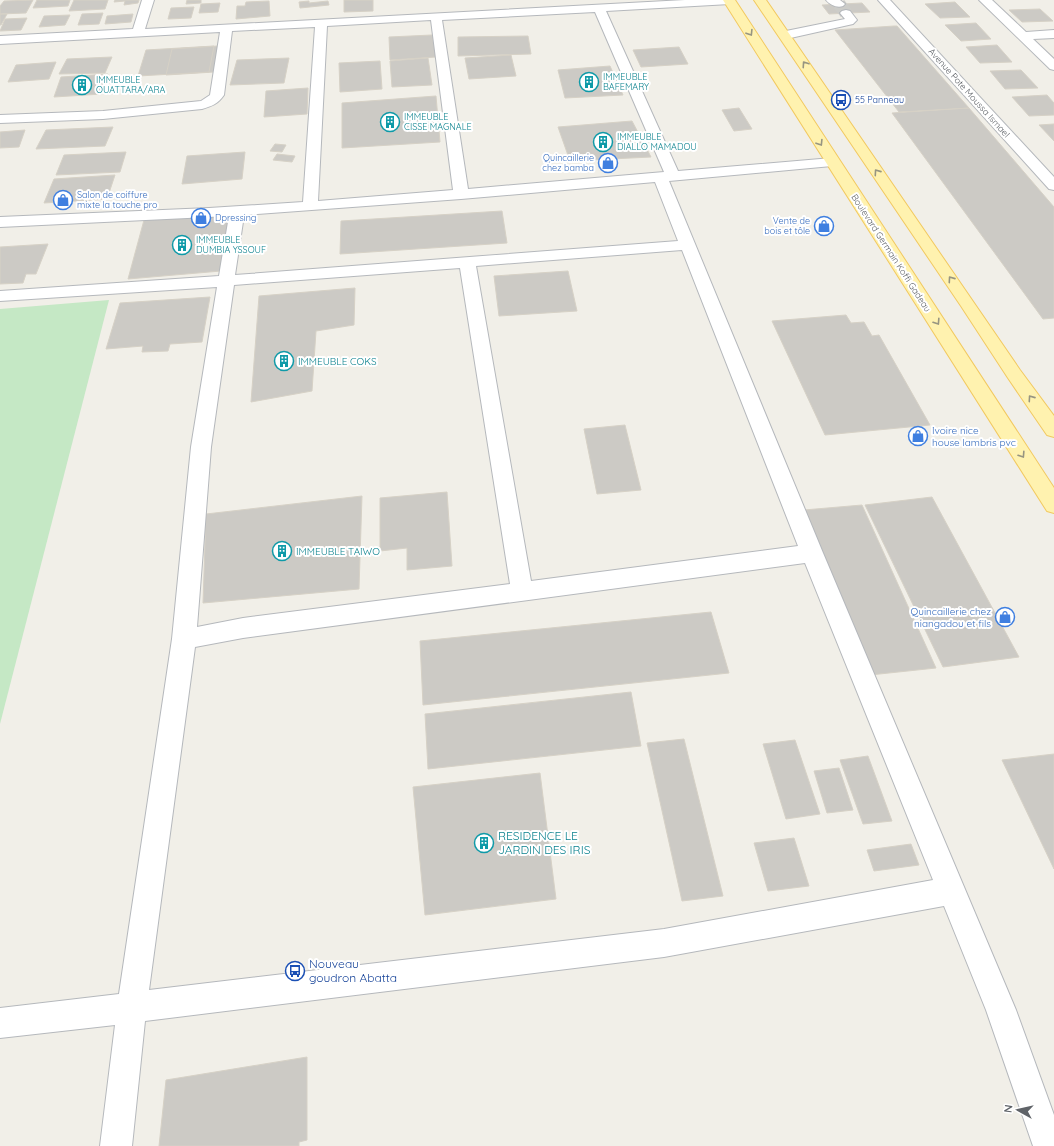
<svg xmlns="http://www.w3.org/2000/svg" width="1054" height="1146" viewBox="0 0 1054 1146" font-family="Quicksand,sans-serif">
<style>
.green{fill:#c5e8c5}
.building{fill:#cccac5;stroke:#d6d1c6}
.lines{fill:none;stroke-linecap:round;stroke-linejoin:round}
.minor-tunnel{stroke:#ccccc8;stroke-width:13;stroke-dasharray:13 6;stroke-linecap:butt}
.minor-casing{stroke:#b5b8bc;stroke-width:2}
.major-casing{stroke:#f2c960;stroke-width:2}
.minor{fill:#fff;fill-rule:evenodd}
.major{fill:#fff2af;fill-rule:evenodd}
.oneway{stroke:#979581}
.labels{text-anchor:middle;stroke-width:4;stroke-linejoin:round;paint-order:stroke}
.far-culture-label{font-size:9px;fill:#0d838f;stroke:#fff;text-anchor:start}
.far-street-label{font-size:9px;fill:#5f6368;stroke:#fff}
.far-transit-label{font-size:9px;fill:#164399;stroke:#fff;text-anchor:start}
.far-shop-label{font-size:9px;fill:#366cbe;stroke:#fff;text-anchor:end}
.culture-label{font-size:10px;fill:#0d838f;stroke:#fff;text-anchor:start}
.shop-label{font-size:10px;fill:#366cbe;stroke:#fff;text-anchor:start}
.near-culture-label{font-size:12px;fill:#0d838f;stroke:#fff;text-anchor:start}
.near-transit-label{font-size:12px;fill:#164399;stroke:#fff;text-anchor:start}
</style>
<rect width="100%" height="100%" fill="#f1efe8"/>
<!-- green -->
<path class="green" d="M109 300 0 724V309Z"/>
<!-- building -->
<path class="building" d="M33 0 26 13 0 14V6L4 1Z
M37 0H70L68 6 33 8Z
M74 0H108L105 9 69 11Z
M115 0H139L138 3 124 5 125 1 114 2Z
M187 0H201V3L186 4Z
M344 0H373V11L344 12Z
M269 1 270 16 236 19 237 6H245L246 2Z
M309 1V3L328 1 329 5 300 8 299 2Z
M955 2 970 17 940 18 925 4Z
M220 3 218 12 199 13 201 4Z
M862 3 870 12 829 14 822 5Z
M194 7 191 18 168 19 171 8Z
M1040 9 1053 21 1022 22 1009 10Z
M103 13 99 24 78 25 82 14Z
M0 14H7L1 25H0Z
M133 14 131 22 105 24 107 16Z
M70 15 65 25 39 27 44 16Z
M27 18 21 30 0 31 5 19Z
M976 23 991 39 961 41 945 25Z
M894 26H897L969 108 899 112 835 30Z
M432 35 436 57 390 60 389 37Z
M528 36 531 54 458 56V37Z
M997 45 1012 62 980 63 966 47Z
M214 46 209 72 138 76 146 50Z
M218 46 214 72 166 75 172 49Z
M679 47 688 64 641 67 633 50Z
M511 55 516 76 469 79 465 58Z
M112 57 105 73 59 74 67 59Z
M289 58 284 83 230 85 237 60Z
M428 58 432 85 392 87 390 61Z
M380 61 382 89 340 92 339 63Z
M56 62 49 79 8 82 16 65Z
M610 66 623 95 565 98 558 70Z
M1021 70 1038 88 1005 89 990 71Z
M108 74 102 94 54 97 61 77Z
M308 88 307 114 264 117 266 91Z
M1047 95 1054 103V115L1029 116 1012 97Z
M436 96 440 142 342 148V103Z
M739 108 752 129 734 131 722 110Z
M969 108 1054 207V318L1043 319 892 113Z
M632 121 651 157 570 161 558 127Z
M1054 124V141L1039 125Z
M113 127 105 146 36 149 46 130Z
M25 130 19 147 0 148V132Z
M275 144 286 145 282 152 270 151Z
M126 152 120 172 56 175 64 155Z
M245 152 242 179 182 184 187 156Z
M277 154 295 156 292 162 273 160Z
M115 175 107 199 44 203 54 179Z
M502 211 507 243 340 254 341 221Z
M233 214 221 271 128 279 144 220Z
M48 244 36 274H26L23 283 0 284V247Z
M568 271 577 311 499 316 494 276Z
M355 288 354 325 316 331 312 391 251 402 259 296Z
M210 297 202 342 170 344 168 351 142 352 143 346 106 349 120 303Z
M846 315 851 323 864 322 872 336 879 335 930 425 825 435 772 321Z
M625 425 641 490 597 494 584 429Z
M447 492 452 566 407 570V548L380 551V498Z
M362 496 359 589 203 603 206 514Z
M932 497 1019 657 943 667 865 505Z
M862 505 936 668 870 675 804 510Z
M711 612 729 673 423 705 420 641Z
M631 692 641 746 428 769 425 714Z
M684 739 723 896 682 901 647 743Z
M795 740 820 814 786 819 763 744Z
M1054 754V869L1002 760Z
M868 756 892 821 863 824 840 760Z
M839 768 853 810 827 813 814 771Z
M540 773 556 899 425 915 413 787Z
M794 838 809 886 768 891 754 843Z
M911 844 919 865 874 871 867 850Z
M307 1057V1140L299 1142V1146H159L166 1080Z"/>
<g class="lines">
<!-- minor-tunnel -->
<path class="minor-tunnel" d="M839 4 846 13"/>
<defs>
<path id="minor" d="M142 0H154L145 29 685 0H735L734 3 730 4 606 11 678 171 832 158 837 159 839 162 837 165 832 166 669 181 823 553 1016 1010 1054 1115V1146H1033L986 1010 944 906 664 957 145 1021 132 1146H100L115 1025 0 1038V1008L119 994 172 639 191 447 217 287 0 301V291L219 276 229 216 0 227V217L209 208 303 202 315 27 232 31 224 95C218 104 212 106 202 109L103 119 0 123V115L103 111 201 101 210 95 220 32 0 44V36L133 29ZM595 12 664 172 468 189 442 20ZM431 20 453 190 318 201 327 26ZM655 182 678 241 235 275 244 215 461 199ZM682 250 798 546 531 581 476 266ZM460 268 510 584 243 618 197 627 211 447 234 285ZM805 563 933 880 664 929 149 990 195 647 243 638Z
M826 0H840L845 4 843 6C837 8 830 5 826 0Z
M878 0H890L1054 177V190L1049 189Z
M979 0H992L1026 32 1054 30V38L1033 39 1054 59V70L1050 69Z
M846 10 850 11 857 20 853 24 786 39 782 38 780 35 782 32 786 31 845 19 840 13 842 11Z"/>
<path id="major" d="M723 0H735L1054 488V513L1047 511Z
M754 0H766L1020 370 1054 416V437L1047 435 1008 378 961 306Z"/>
</defs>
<!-- minor casing -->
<use href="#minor" class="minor-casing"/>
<!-- major casing -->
<use href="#major" class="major-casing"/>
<!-- minor -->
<use href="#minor" class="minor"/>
<!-- major -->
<use href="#major" class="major"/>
</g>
<!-- one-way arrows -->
<defs><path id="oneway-chevron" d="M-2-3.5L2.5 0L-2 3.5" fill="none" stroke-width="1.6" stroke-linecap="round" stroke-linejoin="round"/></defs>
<g class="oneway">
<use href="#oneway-chevron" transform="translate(750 33) rotate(58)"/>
<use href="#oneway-chevron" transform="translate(805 64) rotate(-124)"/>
<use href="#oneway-chevron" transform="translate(820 143) rotate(58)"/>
<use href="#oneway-chevron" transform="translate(877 172) rotate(-125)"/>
<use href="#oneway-chevron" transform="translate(951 279) rotate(-125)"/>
<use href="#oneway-chevron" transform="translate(937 322) rotate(57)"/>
<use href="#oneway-chevron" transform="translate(1031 398) rotate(-125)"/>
<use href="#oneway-chevron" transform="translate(1022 455) rotate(57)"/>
</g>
<!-- icons -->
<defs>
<symbol id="building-ring" viewBox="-11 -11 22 22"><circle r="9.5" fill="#fff" stroke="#0f9aa8" stroke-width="1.5"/><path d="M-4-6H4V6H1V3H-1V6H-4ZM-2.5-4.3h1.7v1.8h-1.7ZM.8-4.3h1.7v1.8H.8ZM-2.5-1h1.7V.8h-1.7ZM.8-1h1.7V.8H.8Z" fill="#0f9aa8"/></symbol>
<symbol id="bus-ring" viewBox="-11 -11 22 22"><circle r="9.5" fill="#fff" stroke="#1a4fb4" stroke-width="1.5"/><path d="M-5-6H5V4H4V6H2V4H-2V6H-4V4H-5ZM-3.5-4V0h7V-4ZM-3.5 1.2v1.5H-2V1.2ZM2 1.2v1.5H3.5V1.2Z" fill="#1a4fb4"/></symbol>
<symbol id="shop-ring" viewBox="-11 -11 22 22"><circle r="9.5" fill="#fff" stroke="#3f7fe0" stroke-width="1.5"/><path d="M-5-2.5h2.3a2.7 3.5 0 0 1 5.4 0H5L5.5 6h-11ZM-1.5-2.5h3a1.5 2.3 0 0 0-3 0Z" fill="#3f7fe0"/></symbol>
</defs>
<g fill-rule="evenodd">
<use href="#building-ring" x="578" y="71" width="22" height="22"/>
<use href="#building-ring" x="71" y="74" width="22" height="22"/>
<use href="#bus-ring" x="830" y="89" width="22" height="22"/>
<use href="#building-ring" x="379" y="111" width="22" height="22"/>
<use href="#building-ring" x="592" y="131" width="22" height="22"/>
<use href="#shop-ring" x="597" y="152" width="22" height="22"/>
<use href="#shop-ring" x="52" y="189" width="22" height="22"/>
<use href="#shop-ring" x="190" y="207" width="22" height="22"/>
<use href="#shop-ring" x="813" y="215" width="22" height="22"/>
<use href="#building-ring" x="171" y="234" width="22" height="22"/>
<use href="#building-ring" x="273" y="350" width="22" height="22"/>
<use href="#shop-ring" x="907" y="425" width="22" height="22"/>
<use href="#building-ring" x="271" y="540" width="22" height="22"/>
<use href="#shop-ring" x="994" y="606" width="22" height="22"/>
<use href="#building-ring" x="473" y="832" width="22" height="22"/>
<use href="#bus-ring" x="284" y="960" width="22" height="22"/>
</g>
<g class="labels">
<!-- far-culture labels -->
<g class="far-culture-label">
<text x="603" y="80">IMMEUBLE<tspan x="603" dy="10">BAFEMARY</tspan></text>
<text x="96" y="83">IMMEUBLE<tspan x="96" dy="10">OUATTARA/ARA</tspan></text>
<text x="404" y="120">IMMEUBLE<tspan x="404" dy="10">CISSE MAGNALE</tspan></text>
<text x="617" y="140">IMMEUBLE<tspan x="617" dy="10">DIALLO MAMADOU</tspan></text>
<text x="196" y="243">IMMEUBLE<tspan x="196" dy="10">DUMBIA YSSOUF</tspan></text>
</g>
<!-- far-street labels -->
<g class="far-street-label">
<text transform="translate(969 93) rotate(48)" y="3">Avenue Pote Moussa Ismael</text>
<text transform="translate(891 253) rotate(57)" y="3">Boulevard Germain Koffi Gadeau</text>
</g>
<!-- far-transit labels -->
<g class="far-transit-label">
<text x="855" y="103">55 Panneau</text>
</g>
<!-- far-shop labels -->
<g class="far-shop-label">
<text x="594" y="161">Quincaillerie<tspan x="594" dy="10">chez bamba</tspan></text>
<text x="77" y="198" text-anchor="start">Salon de coiffure<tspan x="77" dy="10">mixte la touche pro</tspan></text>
<text x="215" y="221" text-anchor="start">Dpressing</text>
<text x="810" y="224">Vente de<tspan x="810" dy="10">bois et tôle</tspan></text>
</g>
<!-- culture labels -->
<g class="culture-label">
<text x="298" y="365">IMMEUBLE COKS</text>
<text x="296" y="555">IMMEUBLE TAIWO</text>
</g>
<!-- shop labels -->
<g class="shop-label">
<text x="932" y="434">Ivoire nice<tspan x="932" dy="12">house lambris pvc</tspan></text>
<text x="991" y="615" text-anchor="end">Quincaillerie chez<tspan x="991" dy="12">niangadou et fils</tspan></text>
</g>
<!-- near-culture labels -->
<g class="near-culture-label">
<text x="498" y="840">RESIDENCE LE<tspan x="498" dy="14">JARDIN DES IRIS</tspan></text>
</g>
<!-- near-transit labels -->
<g class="near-transit-label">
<text x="309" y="968">Nouveau<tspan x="309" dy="14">goudron Abatta</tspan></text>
</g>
</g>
<!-- north arrow -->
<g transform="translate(1018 1110) rotate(278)" stroke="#ffffff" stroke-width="3" paint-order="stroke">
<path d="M0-3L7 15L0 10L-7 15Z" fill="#5f6368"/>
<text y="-6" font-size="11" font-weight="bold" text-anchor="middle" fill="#5f6368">N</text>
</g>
</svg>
